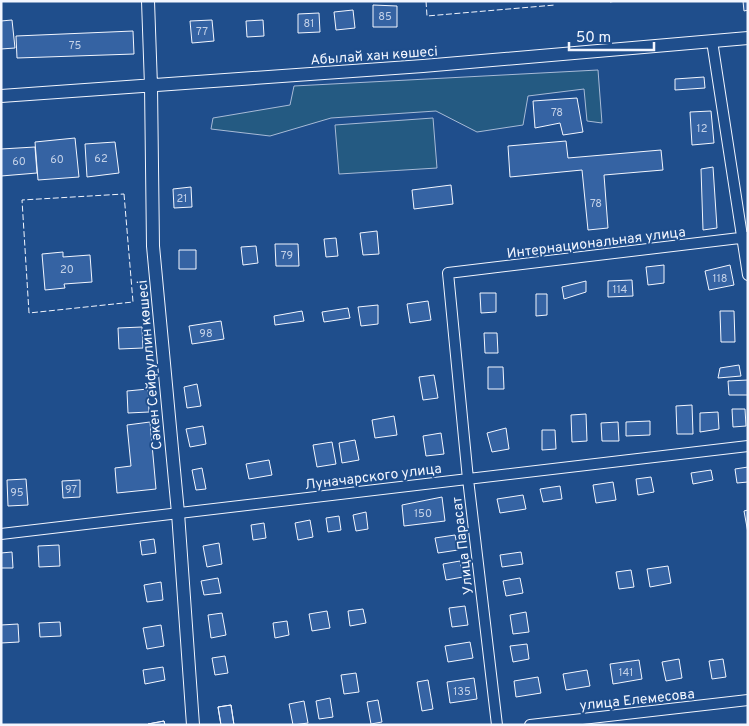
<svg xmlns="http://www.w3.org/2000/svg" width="749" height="726" viewBox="0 0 749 726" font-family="Overpass,sans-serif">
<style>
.green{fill:#245a82;stroke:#a8bbd7}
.building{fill:#3563a3;stroke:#f2f6ff}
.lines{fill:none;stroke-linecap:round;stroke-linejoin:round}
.minor-casing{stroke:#f2f6ff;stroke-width:12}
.tertiary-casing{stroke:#f2f6ff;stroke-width:14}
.minor{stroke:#1f4e8c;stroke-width:10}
.tertiary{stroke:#1f4e8c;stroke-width:12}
.fence{stroke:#f2f6ff;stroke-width:1;stroke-dasharray:6 2.5;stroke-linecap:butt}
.labels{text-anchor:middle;stroke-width:4;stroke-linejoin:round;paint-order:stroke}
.number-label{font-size:11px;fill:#c3d1e8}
.street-label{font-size:14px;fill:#f2f6ff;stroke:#1f4e8c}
</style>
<rect width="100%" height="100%" fill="#1f4e8c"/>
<!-- green -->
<path class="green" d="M598 70 602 123 587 121 584 89 528 96 523 125 477 132 436 111 331 118 270 136 211 129 213 118 290 105 294 86Z
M433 118 437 168 339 174 335 125Z"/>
<!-- building -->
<path class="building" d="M743 1H748V10L744 11Z
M373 5 397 6V27H373Z
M353 10 355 28 336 30 334 12Z
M319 13 320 32 298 33V14Z
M12 20 15 48 1 49V21Z
M212 20 214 41 192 43 190 21Z
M263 20 264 36 247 37 246 21Z
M133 31 134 54 17 58 16 36Z
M704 77 705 88 675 90V79Z
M577 98 583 132 563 135 560 123 535 128 533 101Z
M711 111 714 143 692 145 690 112Z
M75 138 79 177 38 180 35 142Z
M566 141 568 158 661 150 663 170 604 175 608 228 588 230 582 170 510 177 508 146Z
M115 142 119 173 87 177 85 144Z
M35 147 37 173 1 176V149Z
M713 167 717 228 703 230 701 169Z
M451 185 453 204 414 209 412 190Z
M191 187 192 207 174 208 173 189Z
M377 231 379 254 363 255 360 233Z
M336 238 338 256 326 257 324 239Z
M275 244H298L299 266H276Z
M256 246 258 263 243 265 241 247Z
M179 250H196V269H179Z
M63 252V257L90 255 92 282 64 284 65 288 45 290 42 254Z
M664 265V283L648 285 646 267Z
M730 265 734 285 709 290 705 271Z
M632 280 633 296 608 297V281Z
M586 281V292L564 299 562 287Z
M480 293H496V312L481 313Z
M536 294H547V315L536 316Z
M428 301 431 320 410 323 407 304Z
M378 305V324L361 326 358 307Z
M348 308 350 318 324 322 322 312Z
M302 311 304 321 275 325 274 316Z
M720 311H734L735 342H721Z
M221 321 224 339 192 344 189 326Z
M142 327 143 348 119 349 118 328Z
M484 333H497L498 353H485Z
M739 365 741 376 718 378 720 368Z
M488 367H503L504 389H488Z
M434 375 438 398 423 400 419 377Z
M748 380V395H729L728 381Z
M197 384 201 406 187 408 184 387Z
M148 389 149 412 128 413 127 391Z
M692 405 693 434H677L676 406Z
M732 409H745L746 426 733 427Z
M718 412 719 429 700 432V413Z
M586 414 587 441 572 442 571 415Z
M394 416 397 435 375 438 372 420Z
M650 421V435L626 436V422Z
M150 422 156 489 117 493 115 468 131 466 127 425Z
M618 422 619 441H602L601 423Z
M203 426 206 444 190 447 186 429Z
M506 428 509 449 492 452 487 433Z
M542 430H555L556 449 542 450Z
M441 433 444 454 426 456 423 436Z
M355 440 359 460 342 463 339 443Z
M332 442 336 464 317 467 313 445Z
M269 460 272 475 249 479 246 464Z
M748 467V482L737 483 735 469Z
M202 468 206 489 196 490 192 470Z
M711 470 713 480 693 484 691 473Z
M651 477 654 492 638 495 636 479Z
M26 479 28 505 8 506 7 480Z
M80 480V497L63 498 62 481Z
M613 482 616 500 596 503 593 485Z
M560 486 562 499 543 502 540 489Z
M523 495 526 509 500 513 497 499Z
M442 497 445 521 404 526 402 505Z
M748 510V533L744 511Z
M366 512 368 529 356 531 353 515Z
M339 516 341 530 328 532 326 518Z
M310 520 313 537 298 540 295 523Z
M264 523 266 538 253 540 251 525Z
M455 535 458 550 438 553 435 538Z
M154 539 156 553 142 555 140 541Z
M219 543 222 564 207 567 203 546Z
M59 545 60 566 39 567 38 546Z
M12 552 13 568H1V553Z
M521 552 523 564 502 567 500 555Z
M460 561 463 577 446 580 443 564Z
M668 566 671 583 650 587 647 569Z
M631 570 634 587 619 589 616 572Z
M218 578 221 593 204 595 201 581Z
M520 578 523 593 506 596 503 581Z
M161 582 163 600 147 602 144 585Z
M465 606 468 625 452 627 449 608Z
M363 609 366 623 350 626 348 611Z
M327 611 330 628 312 631 309 614Z
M526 612 529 632 513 634 510 615Z
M222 613 226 635 211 638 208 615Z
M287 621 289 635 275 638 273 623Z
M60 622 61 636 40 637 39 623Z
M18 624 19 642 1 643V625Z
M161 625 164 646 147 649 143 628Z
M470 642 473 658 448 662 445 646Z
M527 644 529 659 513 662 510 646Z
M225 656 228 673 215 675 212 658Z
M679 659 682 678 666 681 662 662Z
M723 659 726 677 712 679 709 661Z
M639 660 642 679 613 684 610 664Z
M163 667 165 680 145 684 143 670Z
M587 670 590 686 566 690 563 674Z
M356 673 359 692 344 694 341 675Z
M538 677 541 693 516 697 514 681Z
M474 678 477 699 450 703 447 682Z
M428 680 433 709 422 711 417 682Z
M330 698 333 717 319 719 316 701Z
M378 700 382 722 371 724 367 702Z
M304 701 308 723 293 725 289 704Z
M231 705 234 725H221L218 707Z
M231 705 234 725H221L218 707Z
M164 721 165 725H148V724Z
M164 721 165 725H148V724Z"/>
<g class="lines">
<defs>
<path id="minor" d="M712 41 748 275
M1 534 748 446
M497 725 468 479 448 273 748 237
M530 725 748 700"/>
<path id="tertiary" d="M148 1 151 86 153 246 178 513 193 725
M1 96 423 66 748 38"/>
</defs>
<!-- minor casing -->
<use href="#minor" class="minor-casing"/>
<!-- tertiary casing -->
<use href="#tertiary" class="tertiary-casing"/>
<!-- minor -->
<use href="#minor" class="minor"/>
<!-- tertiary -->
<use href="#tertiary" class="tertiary"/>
<!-- fence -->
<path class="fence" d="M426 1 427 16 555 5
M610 2 616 1
M124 194 133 302 29 313 22 200Z"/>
</g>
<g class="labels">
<!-- number labels -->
<g class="number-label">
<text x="385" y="20">85</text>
<text x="309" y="27">81</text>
<text x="202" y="35">77</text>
<text x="75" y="49">75</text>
<text x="557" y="116">78</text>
<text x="702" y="132">12</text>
<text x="101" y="162">62</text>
<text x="57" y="163">60</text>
<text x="19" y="165">60</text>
<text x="182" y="202">21</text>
<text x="596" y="207">78</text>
<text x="287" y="259">79</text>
<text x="67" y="273">20</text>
<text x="720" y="282">118</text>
<text x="620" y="293">114</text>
<text x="206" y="337">98</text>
<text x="71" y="493">97</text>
<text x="17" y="496">95</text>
<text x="423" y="517">150</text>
<text x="626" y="676">141</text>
<text x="462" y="695">135</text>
</g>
<!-- street labels -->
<g class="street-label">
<text transform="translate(374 55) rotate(-4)" y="5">Абылай хан көшесі</text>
<text transform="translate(596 242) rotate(-7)" y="5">Интернациональная улица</text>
<text transform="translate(149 365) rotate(-95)" y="5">Сәкен Сейфуллин көшесі</text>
<text transform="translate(373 476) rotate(-7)" y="5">Луначарского улица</text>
<text transform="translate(462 546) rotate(-97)" y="5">Улица Парасат</text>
<text transform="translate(637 699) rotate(-6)" y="5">улица Елемесова</text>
</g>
</g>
<!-- border -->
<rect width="749" height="726" fill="none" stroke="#f2f6ff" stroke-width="5"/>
<!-- scale -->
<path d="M569 42v8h85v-8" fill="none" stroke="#f2f6ff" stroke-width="2.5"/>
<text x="576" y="42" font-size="15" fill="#f2f6ff" stroke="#1f4e8c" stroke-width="4" paint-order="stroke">50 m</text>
</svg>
